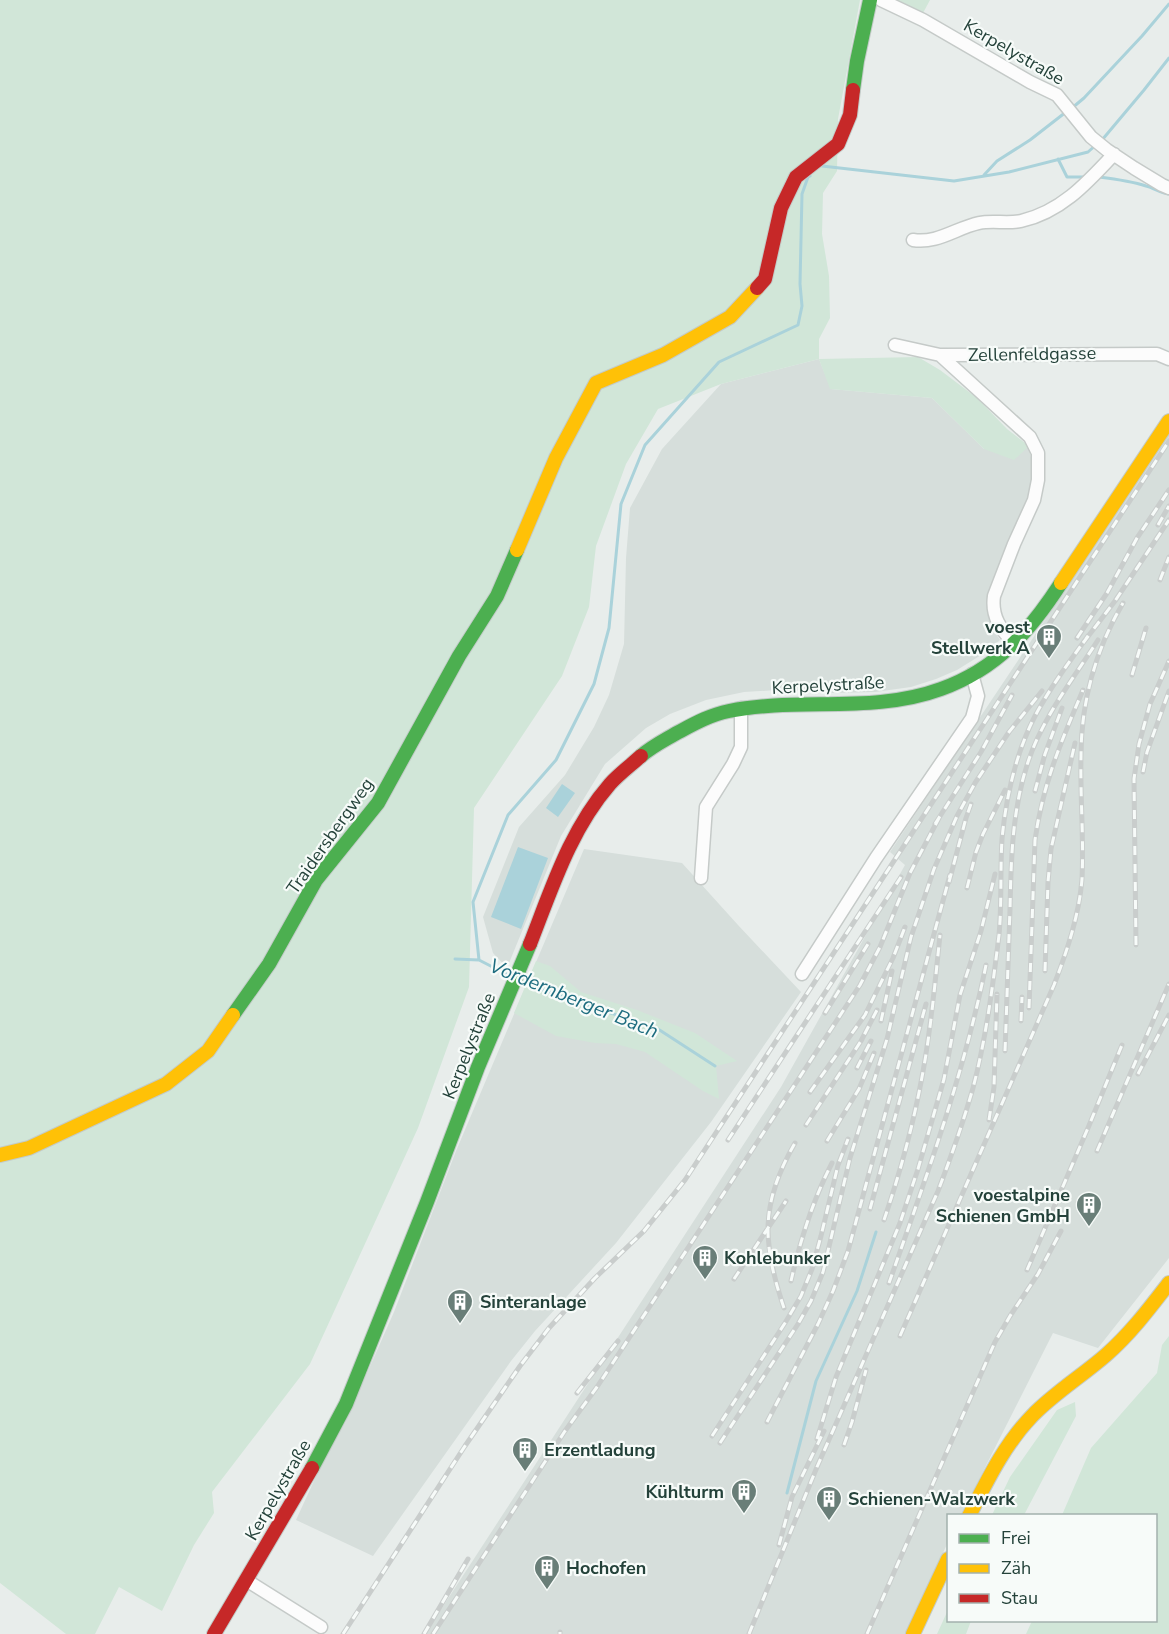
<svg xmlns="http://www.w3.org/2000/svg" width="1169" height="1634" viewBox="0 0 1169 1634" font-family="'Nunito Sans',sans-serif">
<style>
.built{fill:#d6dedb}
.green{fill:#d1e6d8}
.water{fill:#aad2da}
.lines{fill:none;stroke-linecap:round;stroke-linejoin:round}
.stream{stroke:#aad2da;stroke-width:3}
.street-casing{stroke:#c5cac8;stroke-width:15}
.fast-casing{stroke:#c3cbc8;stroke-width:16}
.slow-casing{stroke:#c3cbc8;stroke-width:16}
.jam-casing{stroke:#c3cbc8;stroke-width:16}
.street{stroke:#fcfcfc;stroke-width:12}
.fast{stroke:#4caf50;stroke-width:14}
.slow{stroke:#ffc107;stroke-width:14}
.jam{stroke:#c62828;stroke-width:14}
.rail-casing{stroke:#c9cdcc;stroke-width:5}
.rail{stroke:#f7fbf9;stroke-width:3;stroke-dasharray:9;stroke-linecap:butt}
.labels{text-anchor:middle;stroke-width:4.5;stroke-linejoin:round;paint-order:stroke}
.street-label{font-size:18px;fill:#24423a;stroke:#f7fbf9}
.poi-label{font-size:18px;font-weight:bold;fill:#24423a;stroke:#f7fbf9;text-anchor:start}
.water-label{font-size:20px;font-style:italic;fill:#1d6c7f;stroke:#f7fbf9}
</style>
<rect width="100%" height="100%" fill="#e8edeb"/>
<!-- built -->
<path class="built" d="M819 359 831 389 932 398 984 449 1029 446 1035 481 990 616 993 630 1000 640 986 652 957 670 936 679 911 687 875 692 833 693 776 690 744 692 706 700 670 714 646 728 605 764 561 836 507 968 493 953 483 917 519 827 565 775 594 727 609 695 624 644 626 558 630 508 662 449 721 384Z
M1169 430V1258L1098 1348 1053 1333 961 1515 948 1516V1542L906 1634H425L781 1087 905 865 890 852 1055 605Z
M584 849 682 863 738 925 801 992 711 1122 616 1243 535 1331 511 1361 373 1556 296 1520 325 1457 345 1423 394 1312 456 1151Z"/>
<!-- green -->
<path class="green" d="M0 0H860L838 119 837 171 823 193 822 234 829 276 830 318 819 339V359L918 357 940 370 977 398 1007 429 1029 446 1014 460 984 449 932 398 830 389 819 359 721 384 658 409 626 464 596 546 589 607 562 676 474 808 469 987 418 1128 310 1364 212 1492 214 1513 194 1545 162 1611 119 1587 95 1634H66L0 1583Z
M890 0H930L923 13 918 14Z
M536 961 550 966 581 992 637 1010 695 1033 737 1061 716 1066 719 1099 703 1091 645 1052 616 1044 595 1043 556 1036 514 1013Z
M1169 1336V1634H1026L1032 1621 1156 1620V1516L1062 1515 1091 1448 1157 1373 1162 1345Z
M1075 1402 1076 1416 1024 1515H992L1010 1477 1057 1410Z
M948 1610V1620L971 1621 966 1634H937Z"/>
<!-- water -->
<path class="water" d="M562 784 575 793 558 817 546 808Z
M518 847 548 858 521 929 491 917Z"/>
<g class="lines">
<!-- stream -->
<path class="stream" d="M1072 108 1084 98 1142 36 1169 4
M1102 140 1144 90 1169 58
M1058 159 1067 177H1085
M822 166 954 181 1009 172 1088 152 1097 144
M984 175 997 161 1030 140 1066 112
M1099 177C1115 179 1131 181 1146 186 1154 188 1161 193 1169 194
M455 959 479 960
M510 976 479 960 473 902 508 815 556 760 594 684 609 628 621 504 645 445 719 362 798 325 802 306 800 284 802 194 808 177 810 176
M521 981 546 991 658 1029 715 1066
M787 1493 816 1381 857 1291 876 1232"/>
<defs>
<path id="street" d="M881 0 923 20 1030 82 1057 95 1091 137 1107 150 1134 168 1162 185 1169 188
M913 240C937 244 956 228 979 223 993 220 1007 224 1021 221 1061 212 1087 183 1114 154
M895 345 940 355 1157 354 1169 359
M940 355 1030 437 1038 453V480L1034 500 1014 544 994 596C991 617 1001 629 1014 644
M701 878 706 807 733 764 741 747V708
M802 974 876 858 972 718 978 696 972 674
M246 1580 321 1627"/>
<path id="fast" d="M853 90 857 61 870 0
M641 756C651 747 663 741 675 734 692 725 709 715 729 711 799 697 873 714 941 689 997 669 1030 631 1061 583
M233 1015 269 964 316 880 378 803 459 656 497 596 517 550
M312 1468 346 1404 427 1202 478 1067 530 944"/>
<path id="slow" d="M517 550 556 458 596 383 663 355 730 317 757 288
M1061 583 1169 421
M0 1155 29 1148 166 1084 208 1051 233 1015
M969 1516C987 1481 1004 1445 1032 1416 1054 1393 1082 1376 1106 1355 1130 1334 1149 1309 1169 1283
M913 1634 948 1559"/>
<path id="jam" d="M757 288 765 279 781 208 796 177 838 144 850 115 853 90
M530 944C552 888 570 830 610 784 619 774 631 765 641 756
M214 1634 312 1468"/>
</defs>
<!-- street casing -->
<use href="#street" class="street-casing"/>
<!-- fast casing -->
<use href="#fast" class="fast-casing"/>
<!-- slow casing -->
<use href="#slow" class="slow-casing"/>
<!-- jam casing -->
<use href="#jam" class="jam-casing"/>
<!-- street -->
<use href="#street" class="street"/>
<!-- fast -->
<use href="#fast" class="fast"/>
<!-- slow -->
<use href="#slow" class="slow"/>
<!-- jam -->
<use href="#jam" class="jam"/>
<defs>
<path id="rail" d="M1158 525 1169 506
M1160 580 1169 557
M1077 638 1107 593 1137 538 1169 490
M1083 643 1115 601 1169 520
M1132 675 1146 628
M1143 772 1147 752 1169 691
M1035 791 1045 754 1062 708
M935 824 981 752 1012 695
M949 882 966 818 971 804
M967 888 976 852 983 834 1005 790
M1136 945 1134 779 1139 744 1150 704 1169 661
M1045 971 1048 882 1051 849 1075 743
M1029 1008 1035 840C1043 783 1061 742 1083 690
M825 1013 868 944
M881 1021 892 971
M1021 1021 1022 997
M1005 1051C1007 1004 1008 957 1010 910 1011 860 1012 810 1028 762 1043 717 1073 679 1098 640
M857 1068 871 1041
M1138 1074 1169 1015
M810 1092 865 1015 893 958 905 927
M989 1120 994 1087 997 994
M806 1125 861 1041 877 1010
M728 1140 901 877
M827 1141 859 1089 874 1053
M1097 1151 1169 984
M870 1209 926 1004
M884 1220C900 1173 913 1126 922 1077 931 1030 935 983 940 935
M1027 1270 1088 1128 1122 1045
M734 1279 786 1201
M791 1281C800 1241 813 1200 832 1163
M889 1283C926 1178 964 1074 986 965
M784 1308C762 1243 760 1204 795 1143
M900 1336 1054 985C1067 951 1079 916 1082 879 1084 838 1080 797 1081 756 1081 702 1096 649 1123 603
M577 1393 618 1341
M767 1422 818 1324 833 1291 848 1251 950 875
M712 1436 785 1323 801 1296 812 1269 821 1236 838 1165 848 1139
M817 1439 836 1377 900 1223 918 1169 944 1079 960 995 981 931 995 874
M720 1443 798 1324 811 1301 823 1272 850 1158 887 1039 911 937 934 869 957 816 975 783 1009 732 1042 691
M844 1445 852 1422 866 1370
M779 1545 792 1497 824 1431
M343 1634 465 1446 520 1366 549 1328 595 1278 644 1231 685 1180 1169 441
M424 1634 468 1559
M433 1634 565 1431 597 1387 860 985 880 947 910 873 939 818
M560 1634V1632
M749 1634 817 1467 938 1191C951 1157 963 1123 973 1088 986 1039 993 984 999 935 1002 903 1000 871 1002 839 1006 797 1016 753 1035 716 1050 688 1069 662 1088 636
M867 1634 995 1342 1010 1316 1038 1274 1061 1231"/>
</defs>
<!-- rail casing -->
<use href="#rail" class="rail-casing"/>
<!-- rail -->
<use href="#rail" class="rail"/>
</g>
<!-- icons -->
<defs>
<symbol id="building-pin" viewBox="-11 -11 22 30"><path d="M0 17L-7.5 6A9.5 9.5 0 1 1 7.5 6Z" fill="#697e78" stroke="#f7fbf9"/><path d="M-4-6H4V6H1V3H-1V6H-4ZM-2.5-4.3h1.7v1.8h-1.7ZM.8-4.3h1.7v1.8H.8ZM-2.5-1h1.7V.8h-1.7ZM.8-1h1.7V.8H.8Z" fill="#fff"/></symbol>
</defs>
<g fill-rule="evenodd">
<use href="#building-pin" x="1034" y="622" width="30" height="40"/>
<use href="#building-pin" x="1074" y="1190" width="30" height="40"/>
<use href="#building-pin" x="690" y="1243" width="30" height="40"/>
<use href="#building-pin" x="445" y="1287" width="30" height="40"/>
<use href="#building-pin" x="510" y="1435" width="30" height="40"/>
<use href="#building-pin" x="729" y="1477" width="30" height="40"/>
<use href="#building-pin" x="814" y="1484" width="30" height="40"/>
<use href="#building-pin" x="532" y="1553" width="30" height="40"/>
</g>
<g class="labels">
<!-- street labels -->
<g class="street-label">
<text transform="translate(1014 52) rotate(30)" y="6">Kerpelystraße</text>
<text transform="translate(1032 354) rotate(-1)" y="6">Zellenfeldgasse</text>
<text transform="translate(828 685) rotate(-3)" y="6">Kerpelystraße</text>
<text transform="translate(330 836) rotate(-55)" y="6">Traidersbergweg</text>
<text transform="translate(469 1046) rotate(-68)" y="6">Kerpelystraße</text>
<text transform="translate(278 1490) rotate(-60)" y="6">Kerpelystraße</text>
</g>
<!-- poi labels -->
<g class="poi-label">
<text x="1030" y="633" text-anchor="end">voest<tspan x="1030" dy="21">Stellwerk A</tspan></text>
<text x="1070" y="1201" text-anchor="end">voestalpine<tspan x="1070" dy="21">Schienen GmbH</tspan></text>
<text x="724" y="1264">Kohlebunker</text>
<text x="480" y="1308">Sinteranlage</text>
<text x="544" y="1456">Erzentladung</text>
<text x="724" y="1498" text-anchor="end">Kühlturm</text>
<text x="848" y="1505">Schienen-Walzwerk</text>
<text x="566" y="1574">Hochofen</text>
</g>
<!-- water labels -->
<g class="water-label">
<text transform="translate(574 998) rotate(22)" y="7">Vordernberger Bach</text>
</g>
</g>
<!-- legend -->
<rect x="947" y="1514" width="210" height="108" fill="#f7fbf9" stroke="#a3b1ad" stroke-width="1.5"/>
<rect x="959" y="1534" width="30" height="9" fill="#4caf50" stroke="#a3b1ad" stroke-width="1.5"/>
<text x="1001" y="1544" font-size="18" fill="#24423a">Frei</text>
<rect x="959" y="1564" width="30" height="9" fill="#ffc107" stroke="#a3b1ad" stroke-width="1.5"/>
<text x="1001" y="1574" font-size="18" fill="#24423a">Zäh</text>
<rect x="959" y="1594" width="30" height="9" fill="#c62828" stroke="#a3b1ad" stroke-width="1.5"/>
<text x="1001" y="1604" font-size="18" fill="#24423a">Stau</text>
</svg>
